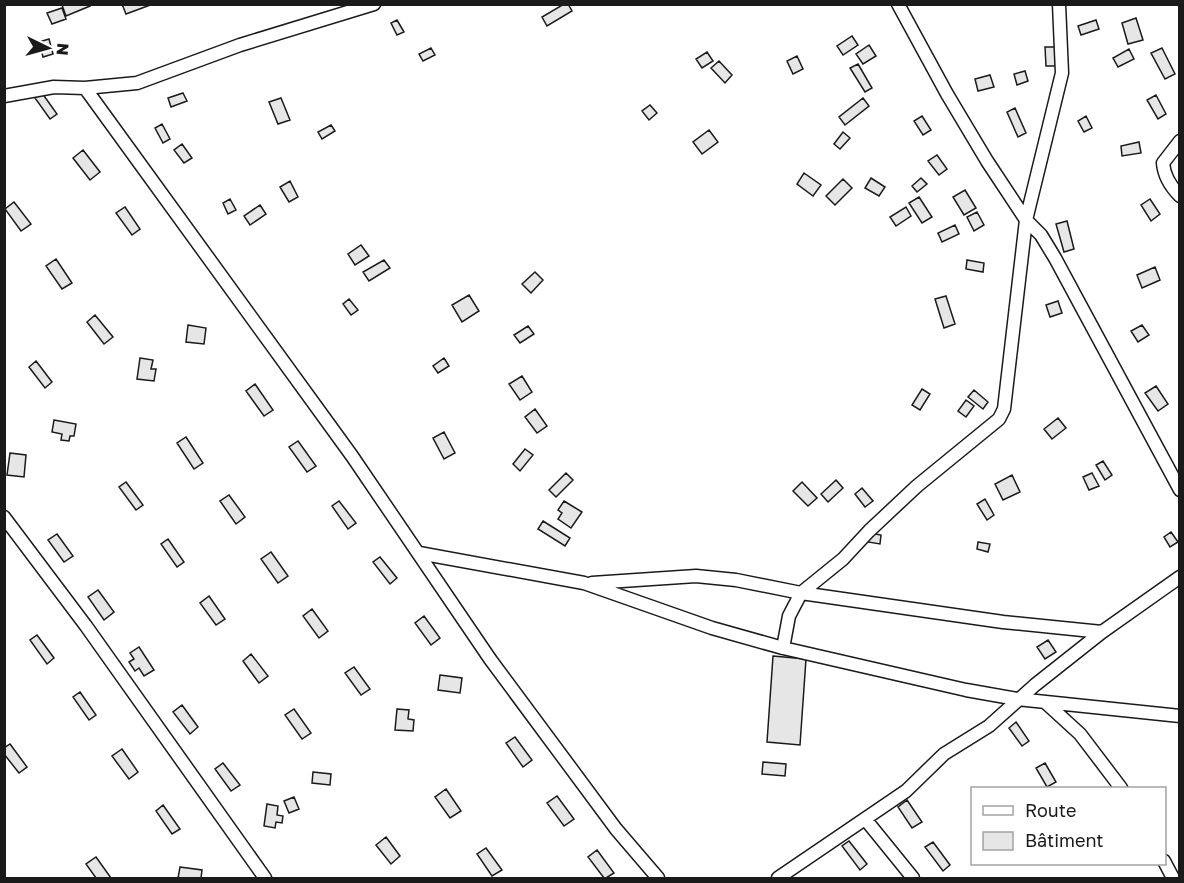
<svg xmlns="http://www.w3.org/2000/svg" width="1184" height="883" viewBox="0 0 1184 883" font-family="'Golos Text',sans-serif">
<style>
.building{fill:#e6e6e6;stroke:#1a1a1a;stroke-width:1.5}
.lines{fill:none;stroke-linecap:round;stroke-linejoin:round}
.minor-casing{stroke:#1a1a1a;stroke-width:15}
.minor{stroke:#fff;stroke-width:12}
</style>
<rect width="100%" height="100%" fill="#fff"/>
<!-- building -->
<path class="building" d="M89 4 90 6 66 16 62 5Z
M122 4H153L126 14Z
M564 4H568L572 11 547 26 542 17Z
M62 8 66 19 52 24 47 13Z
M1136 18 1143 40 1128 44 1122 23Z
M397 20 404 32 397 35 391 23Z
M1096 20 1099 29 1081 35 1078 26Z
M852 36 858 45 843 55 837 46Z
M49 39 53 54 43 57 39 42Z
M869 45 876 56 863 64 856 54Z
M1045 47H1058L1059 66H1046Z
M431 48 435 55 423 61 419 54Z
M1162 48 1175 74 1165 79 1151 53Z
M1129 49 1134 59 1118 67 1113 58Z
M707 52 713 61 702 68 696 59Z
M797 56 803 69 793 74 787 61Z
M719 61 732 75 725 83 711 68Z
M858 64 872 88 865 92 850 68Z
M1025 71 1028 81 1017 85 1014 74Z
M990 75 994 87 978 91 975 79Z
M42 93 57 114 50 119 35 98Z
M183 93 187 101 171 107 168 98Z
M1156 95 1166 114 1158 119 1147 100Z
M281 98 290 120 278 124 269 102Z
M863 98 869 106 845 125 839 117Z
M650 105 657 113 649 120 642 111Z
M1015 108 1026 133 1018 137 1007 112Z
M922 116 931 130 923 135 914 121Z
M1086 116 1092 128 1084 132 1078 121Z
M162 124 170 139 163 143 155 128Z
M331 125 335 131 322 139 318 132Z
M709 130 718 142 702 154 693 142Z
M843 132 850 138 840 149 834 144Z
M1139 142 1141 153 1122 156 1121 146Z
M182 144 192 158 184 163 174 150Z
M83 150 100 172 90 180 73 158Z
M937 155 947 169 939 175 928 161Z
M804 173 821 185 813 196 797 184Z
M871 178 885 187 879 196 865 188Z
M921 178 927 184 917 192 912 186Z
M843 179 852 188 835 205 826 196Z
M290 181 298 197 289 202 280 187Z
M965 190 976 208 964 215 953 197Z
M919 197 932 217 922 223 909 203Z
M230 199 236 210 228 214 223 203Z
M1150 199 1160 214 1151 221 1141 205Z
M14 202 31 224 21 231 5 209Z
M260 205 266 214 250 225 244 216Z
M125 207 140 229 132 235 116 213Z
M906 207 911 216 896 226 890 217Z
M977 212 984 225 974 231 967 217Z
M1067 221 1074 249 1064 252 1056 224Z
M955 225 959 234 942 242 938 233Z
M361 245 369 256 355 265 348 254Z
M56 259 72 283 62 289 46 266Z
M384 260 390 268 369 281 363 272Z
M967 260 984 263 983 272 966 269Z
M1155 267 1160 280 1142 288 1137 275Z
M535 272 543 280 531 293 522 284Z
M469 295 479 311 462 322 452 305Z
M946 296 955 324 944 328 935 299Z
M349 299 358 310 351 315 343 304Z
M1058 301 1062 313 1050 317 1046 305Z
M95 315 113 337 104 344 87 322Z
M188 325 206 328 204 344 186 342Z
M1142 325 1149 335 1138 342 1131 331Z
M528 326 534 334 520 343 514 335Z
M140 358 153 360 151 369H156L154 381 137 379Z
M444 358 449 366 438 373 433 366Z
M36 361 52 382 45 388 29 367Z
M522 376 532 392 520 400 509 384Z
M255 384 273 410 264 416 246 391Z
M1156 386 1168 404 1158 411 1145 393Z
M922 389 930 394 920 410 912 405Z
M974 390 988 402 983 409 968 397Z
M966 400 974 406 966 417 958 411Z
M535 409 547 426 537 433 525 417Z
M1058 418 1066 428 1052 439 1044 429Z
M54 420 76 424 74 436H70L69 441 61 440 62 434 52 432Z
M444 432 455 453 444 459 433 438Z
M186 437 203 463 194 469 177 443Z
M298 441 316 466 307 472 289 447Z
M525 449 533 455 520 471 513 464Z
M10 453 26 455 24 477 7 475Z
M1103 461 1112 475 1105 480 1096 465Z
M566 473 573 480 556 497 549 490Z
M1092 473 1099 486 1089 490 1083 477Z
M1012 475 1020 492 1003 500 995 484Z
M836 480 843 488 828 502 821 494Z
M126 482 143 505 136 510 119 487Z
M802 482 817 498 808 506 793 491Z
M862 488 873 501 865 507 855 494Z
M229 495 245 517 236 524 220 501Z
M985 499 994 515 987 520 977 504Z
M339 501 356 523 348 529 332 506Z
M564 501 582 512 571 528 558 519 562 513 558 510Z
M543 521 570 538 565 546 538 529Z
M1171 532 1178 542 1170 547 1164 537Z
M870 533 881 535 880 544 868 542Z
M57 534 73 556 64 562 48 540Z
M168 539 184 562 177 567 161 544Z
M978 542 990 544 988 552 977 549Z
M271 552 288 576 278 583 261 559Z
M380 557 397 578 390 584 373 562Z
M98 590 114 612 104 620 88 597Z
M209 596 225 619 216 625 200 603Z
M312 609 328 631 319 638 303 616Z
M424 616 440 638 431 645 415 623Z
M37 635 54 658 47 664 30 640Z
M1048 640 1056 652 1045 659 1037 647Z
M139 647 154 670 144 676 139 668 135 671 129 662 134 659 130 653Z
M251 654 268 676 259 683 243 661Z
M773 656 806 659 800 745 767 742Z
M354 667 370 689 361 695 345 673Z
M440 675 462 678 460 693 438 690Z
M80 692 96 715 89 720 73 697Z
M182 705 198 727 190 734 173 712Z
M294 709 311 733 302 739 285 715Z
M397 709 409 710 408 719 414 720 413 731 395 730Z
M1016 722 1029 741 1022 746 1009 728Z
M515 737 532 760 523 767 506 743Z
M10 744 27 767 19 773 4 754V748Z
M122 749 138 772 129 779 112 756Z
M763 762 786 764 785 776 762 774Z
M223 763 240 785 231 791 215 769Z
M1045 763 1056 782 1047 787 1036 768Z
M313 772 331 774 330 785 312 783Z
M446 789 461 811 450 818 435 797Z
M557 796 574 819 564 826 547 803Z
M294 797 299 809 289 813 284 801Z
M907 800 922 822 912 828 898 807Z
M267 804 278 806 277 815 283 816 282 823 276 822 275 828 264 826Z
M163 805 180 829 172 834 156 811Z
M386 837 400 856 391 864 376 845Z
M849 841 867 864 860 870 842 846Z
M933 842 950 865 943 871 925 847Z
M486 848 502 870 492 876 477 854Z
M597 850 614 873 606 878H604L588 857Z
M96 857 111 878H96L86 864Z
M180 867 202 870 201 878H178Z"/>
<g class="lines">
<defs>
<path id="minor" d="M898 4 947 94 987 161 1026 220 1041 235 1055 258 1180 490
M85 88 352 456 490 659 616 829 658 878
M4 96 54 87 85 88 137 83 240 45 374 4
M1180 141 1163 163C1164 176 1171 187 1180 196
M4 517 86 626 265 878
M419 553 584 583 712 628 783 648 966 690 1017 699 1180 716
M592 583 696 576 736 580 801 593 1003 622 1102 632
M783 648 789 616 801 593 843 559 869 531 917 486 999 419 1004 409 1026 220 1062 73 1059 4
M1045 702 1080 734 1121 788
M866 820 913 878
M1164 861 1173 878
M778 878 906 791 944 754 989 726 1035 685 1102 632 1180 577"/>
</defs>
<!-- minor casing -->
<use href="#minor" class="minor-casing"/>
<!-- minor -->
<use href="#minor" class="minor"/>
</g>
<!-- border -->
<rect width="1184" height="883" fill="none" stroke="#1a1a1a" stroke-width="12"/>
<!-- legend -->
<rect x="971" y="787" width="195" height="78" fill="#ffffff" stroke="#a3a3a3" stroke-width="1.5"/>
<rect x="983" y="806" width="30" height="9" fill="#ffffff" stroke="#a3a3a3" stroke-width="1.5"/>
<text x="1025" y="817" font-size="18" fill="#1a1a1a">Route</text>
<rect x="983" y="832" width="30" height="18" fill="#e6e6e6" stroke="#a3a3a3" stroke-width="1.5"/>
<text x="1025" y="847" font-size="18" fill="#1a1a1a">Bâtiment</text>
<!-- north arrow -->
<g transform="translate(48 48) rotate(95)" stroke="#ffffff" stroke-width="4.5" paint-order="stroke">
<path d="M0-4.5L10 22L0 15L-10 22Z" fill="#1a1a1a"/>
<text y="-9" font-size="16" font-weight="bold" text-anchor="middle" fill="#1a1a1a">N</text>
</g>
</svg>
